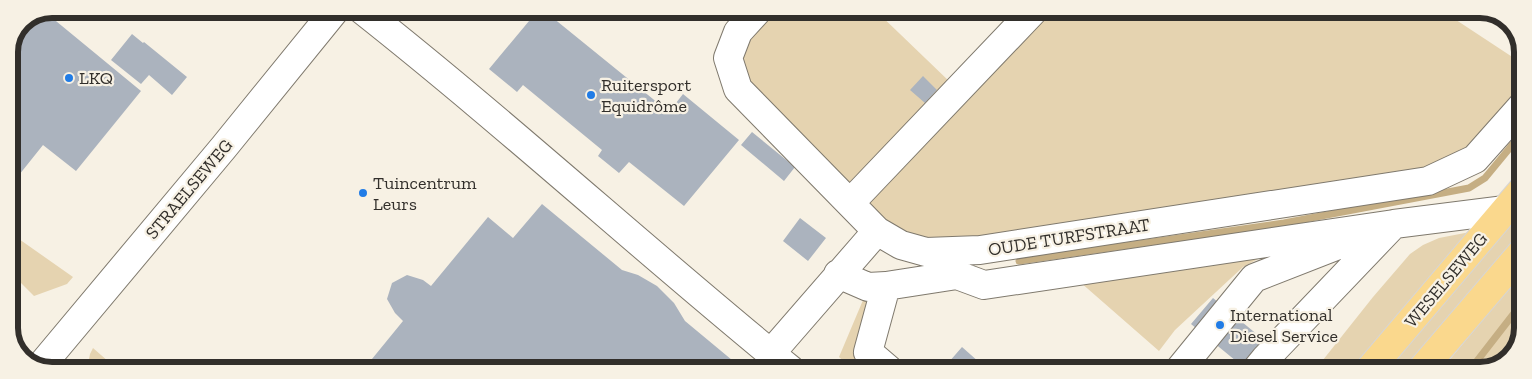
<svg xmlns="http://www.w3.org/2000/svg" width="1532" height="379" viewBox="0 0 1532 379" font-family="'Zilla Slab',serif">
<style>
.green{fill:#e5d3b0}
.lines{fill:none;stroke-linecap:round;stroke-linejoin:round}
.stream{stroke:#c5ae83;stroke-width:7}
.building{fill:#abb3be}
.minor-casing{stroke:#7f796d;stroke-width:30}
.major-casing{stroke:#d6d5d5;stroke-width:30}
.minor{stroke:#fff;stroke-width:28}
.major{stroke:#fad88d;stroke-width:28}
.poi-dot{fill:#217ce6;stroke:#f7f1e4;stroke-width:2}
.labels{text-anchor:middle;stroke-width:4.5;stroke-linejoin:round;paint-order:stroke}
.poi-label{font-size:18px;fill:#322f2b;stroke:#f7f1e4;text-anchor:start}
.street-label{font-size:18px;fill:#322f2b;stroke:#f7f1e4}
.rim{fill:none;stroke:#322f2b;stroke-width:6}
</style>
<rect width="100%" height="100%" fill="#f7f1e4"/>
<!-- green -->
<path class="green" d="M773 9H874L951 83 855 187 844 186 753 100 739 53 746 40Z
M1046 9 1441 10 1523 64V93L1456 164 968 244 910 240 864 207Z
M1523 207V230L1404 370H1385Z
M9 232 73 277 67 284 34 296 9 271Z
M1470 232 1352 370H1315L1373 297 1410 254 1423 245 1439 238Z
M1286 249 1258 259 1243 267 1175 330 1159 351 1080 282Z
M1522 273V336L1508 360 1480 370H1441Z
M876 292 879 370H854L839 357 866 293Z
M93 348 117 369H87L90 354Z"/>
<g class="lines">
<!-- stream -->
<path class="stream" d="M1019 261 1284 223 1469 188 1485 178 1523 132
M1470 370 1522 303"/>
</g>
<!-- building -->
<path class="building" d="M539 9H542L669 112 683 94 739 140 684 206 629 162 619 173 598 156 602 150 523 85 517 92 489 69Z
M1449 10H1467L1462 18Z
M45 12 141 91 76 171 43 145 15 180 9 175V52L22 21Z
M1495 13 1512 23 1514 27 1511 31 1493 16Z
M132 34 143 43 144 42 187 77 172 95 149 75 141 84 111 60Z
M923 76 937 90 925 103 910 90Z
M752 132 795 167 784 181 741 145Z
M542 204 622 270 638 275 657 286 674 303 685 321 744 370H363L403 321 395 313 387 299 392 283 407 275 423 280 431 286 488 217 513 238Z
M800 218 826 238 808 261 783 241Z
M1213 298 1300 370H1247L1191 324Z
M962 347 988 370H942Z"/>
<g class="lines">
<defs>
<path id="minor" d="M361 9C508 125 646 252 791 370
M759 9 738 32 728 58 738 89 877 231 901 245 926 252 980 250 1428 181 1475 159 1523 105
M850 203 1035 9
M838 274 868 287 886 286
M771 353 877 231
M40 367 224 147 336 9
M889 370 868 352 886 286 957 275 984 285 1394 224
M1179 370 1254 278 1346 242
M1256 370 1265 359 1394 224 1505 210"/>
<path id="major" d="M1369 370 1523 189
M1421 370 1523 251"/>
</defs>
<!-- minor casing -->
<use href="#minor" class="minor-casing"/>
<!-- major casing -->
<use href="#major" class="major-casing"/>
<!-- minor -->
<use href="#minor" class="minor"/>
<!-- major -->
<use href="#major" class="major"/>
</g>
<!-- markers -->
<g class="poi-dot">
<circle cx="69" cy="78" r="5"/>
<circle cx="591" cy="95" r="5"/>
<circle cx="363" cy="193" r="5"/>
<circle cx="1220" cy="325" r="5"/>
</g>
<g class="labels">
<!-- poi labels -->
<g class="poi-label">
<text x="79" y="84">LKQ</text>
<text x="601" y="91">Ruitersport<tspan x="601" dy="21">Equidrôme</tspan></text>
<text x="373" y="189">Tuincentrum<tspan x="373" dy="21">Leurs</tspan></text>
<text x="1230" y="321">International<tspan x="1230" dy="21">Diesel Service</tspan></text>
</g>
<!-- street labels -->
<g class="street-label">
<text transform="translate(189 189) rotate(-50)" y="6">STRAELSEWEG</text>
<text transform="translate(1069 237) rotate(-9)" y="6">OUDE TURFSTRAAT</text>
<text transform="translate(1446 280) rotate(-50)" y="6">WESELSEWEG</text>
</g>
</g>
<!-- crop -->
<path d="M0 0H1532V379H0ZM52 18H1480A34 34 0 0 1 1514 52V328A34 34 0 0 1 1480 362H52A34 34 0 0 1 18 328V52A34 34 0 0 1 52 18Z" fill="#f7f1e4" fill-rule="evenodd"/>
<path class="rim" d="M52 18H1480A34 34 0 0 1 1514 52V328A34 34 0 0 1 1480 362H52A34 34 0 0 1 18 328V52A34 34 0 0 1 52 18Z"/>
</svg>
